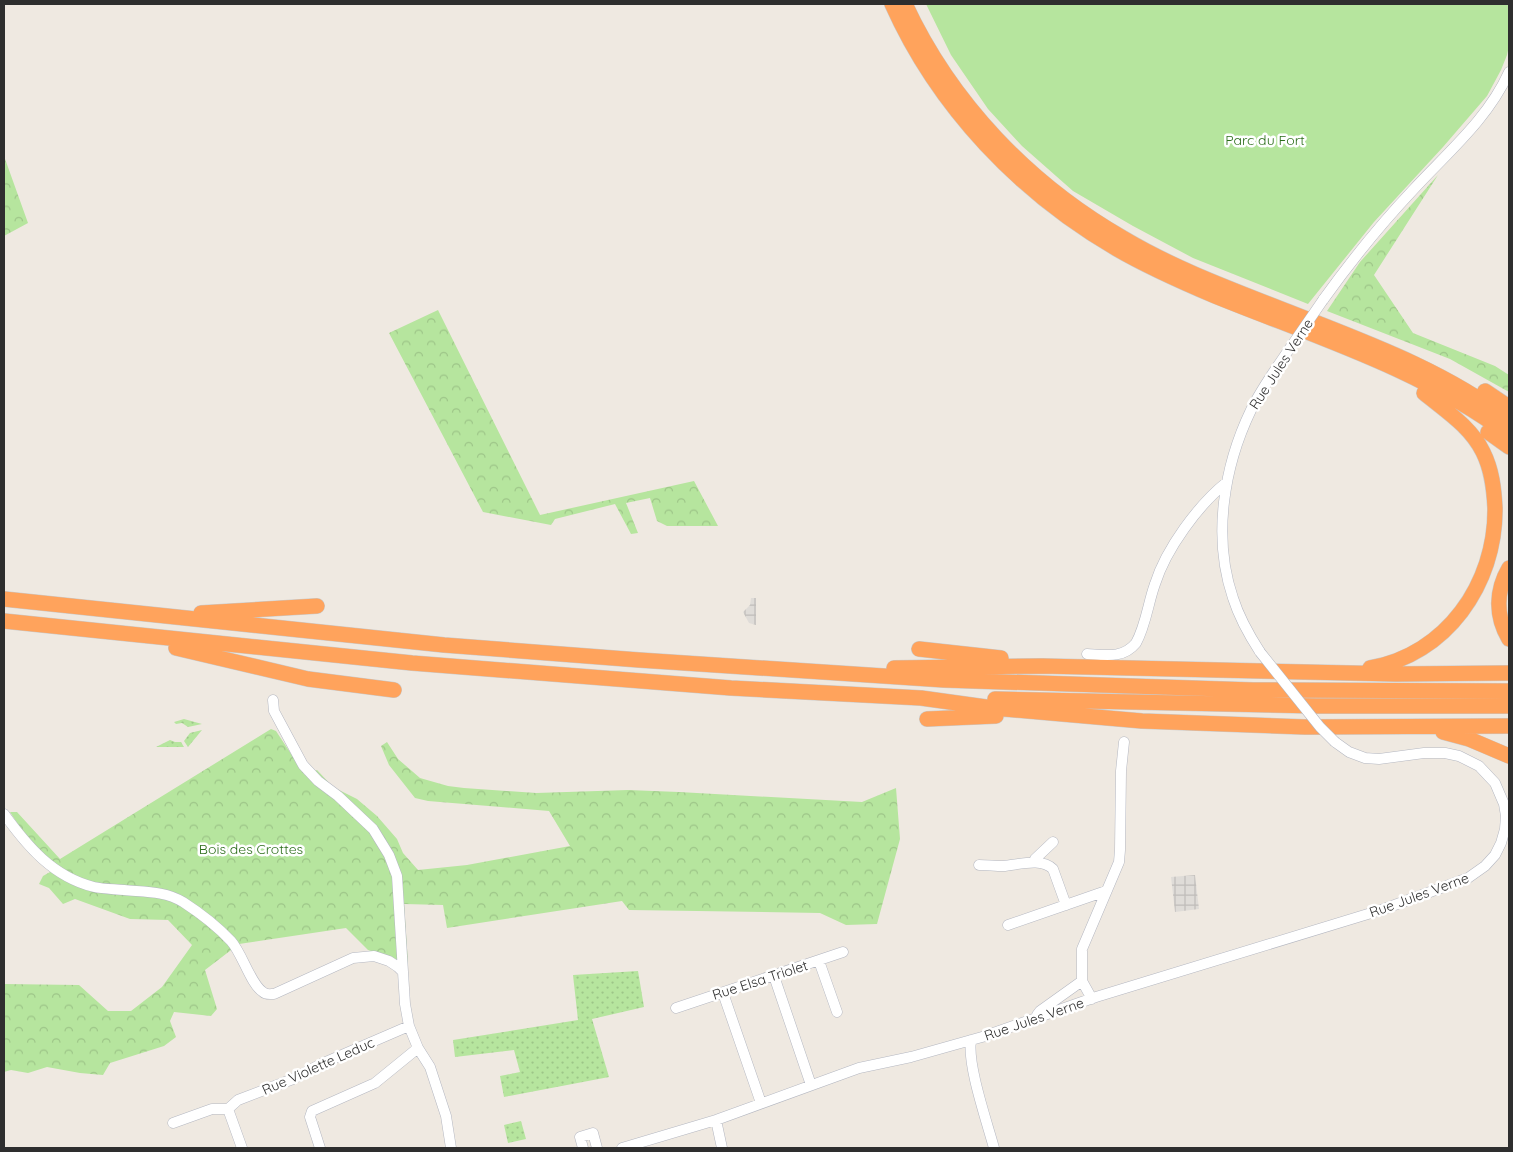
<svg xmlns="http://www.w3.org/2000/svg" width="1513" height="1152" viewBox="0 0 1513 1152" font-family="Quicksand,sans-serif">
<style>
.grass{fill:url(#grass-dots)}
.forest{fill:url(#forest-crowns)}
.park{fill:#b6e59e}
.plaza{fill:url(#plaza-grid)}
.lines{fill:none;stroke-linecap:round;stroke-linejoin:round}
.minor-casing{stroke:#b4b7c1;stroke-width:11}
.highway-casing{stroke:#c9c9c9;stroke-width:16}
.minor{stroke:#fff;stroke-width:10}
.highway{stroke:#ffa35c;stroke-width:15}
.minor-bridge-casing{stroke:#b4b7c1;stroke-width:11;stroke-linecap:butt}
.minor-bridge{stroke:#fff;stroke-width:10}
.labels{text-anchor:middle;stroke-width:5;stroke-linejoin:round;paint-order:stroke}
.park-label{font-size:14px;fill:#2c6e1b;stroke:#fff}
.street-label{font-size:14px;fill:#2e2e2e;stroke:#fff}
</style>
<defs>
<pattern id="grass-dots" width="8" height="8" patternUnits="userSpaceOnUse" patternTransform="scale(1.25)"><rect width="8" height="8" fill="#b6e59e"/><path d="M2 2h.1M6 6h.1" fill="none" stroke="#9dc588" stroke-width="1.8" stroke-linecap="round"/></pattern>
<pattern id="forest-crowns" width="20" height="18" patternUnits="userSpaceOnUse" patternTransform="scale(1.25)"><rect width="20" height="18" fill="#b6e59e"/><path d="M2 6a3 3 0 1 1 6 0M12 15a3 3 0 1 1 6 0" fill="none" stroke="#9dc588"/></pattern>
<pattern id="plaza-grid" width="8" height="8" patternUnits="userSpaceOnUse" patternTransform="scale(1.25)"><rect width="8" height="8" fill="#dfdcd8"/><path d="M0 4h8M4 0v8" fill="none" stroke="#c0bdba"/></pattern>
</defs>
<rect width="100%" height="100%" fill="#efe9e1"/>
<!-- grass -->
<path class="grass" d="M184 719 202 724 188 727 182 723 176 724 174 722Z
M202 730 188 747 184 741 190 733Z
M170 740 175 742H181L184 747H156Z
M638 971 644 1007 592 1019 609 1077 504 1097 500 1076 520 1072 514 1050 455 1057 453 1040 578 1020 573 975Z
M521 1121 526 1139 508 1143 504 1125Z"/>
<!-- forest -->
<path class="forest" d="M4 156 28 223 4 236Z
M1438 175 1374 275 1413 333 1495 366 1509 375V392L1450 359 1327 311 1360 262Z
M438 310 540 515 694 481 718 526H667L657 521 650 498 626 503 638 533 631 534 615 504 555 519 551 525 483 512 389 333Z
M271 729 276 731 305 775 317 770 333 787 357 799 377 816 397 839 403 853 418 870 467 865 570 846 549 811 428 801 415 798 389 765 381 746 387 742 398 759 420 778 448 786 464 788 536 793 628 790 679 792 862 802 896 788 900 839 877 924 846 925 820 913 629 910 622 901 447 928 443 905 404 904 408 963 368 950 346 928 239 944 205 970 217 1009 211 1016 174 1012 170 1021 176 1037 164 1046 110 1063 103 1075 80 1073 47 1067 28 1073 11 1070 4 1072V984L79 985 108 1011H131L162 987 192 945 168 920 130 919 75 899 63 904 49 888 39 884 43 876 57 868 29 841 10 812H17L60 859Z"/>
<!-- park -->
<path class="park" d="M926 4H1509V46L1507 55 1501 70 1487 96 1443 147 1374 222 1308 304 1193 258 1133 226 1073 191 1022 146 988 109 951 55Z"/>
<!-- plaza -->
<path class="plaza" d="M751 598H756V625L749 623 743 612 750 605Z
M1195 875 1199 909 1175 912 1171 877Z"/>
<g class="lines">
<defs>
<path id="minor" d="M1323 300C1351 261 1380 225 1413 190 1447 153 1488 119 1509 72
M1260 652C1249 635 1239 617 1233 598 1212 537 1224 466 1251 410 1262 387 1278 366 1292 345
M1087 654C1105 655 1123 659 1136 643 1146 625 1148 603 1155 584 1166 549 1198 505 1227 482
M273 700 274 711 303 765 318 781 338 796 373 829 389 855 397 876 403 972
M4 814C27 846 53 877 94 887 103 889 114 889 124 890 145 892 165 891 183 902 200 913 217 926 231 941 242 953 251 985 263 992 266 995 270 994 274 994L353 958 374 956 389 961 398 967 403 972 405 1004 409 1026 418 1048 430 1067 446 1116 451 1148
M1034 862 1035 859 1053 842
M979 865C987 865 995 866 1003 866 1018 865 1041 857 1053 869L1066 905
M1008 925 1106 891
M819 961 837 1012
M774 976 811 1085
M723 993 761 1103
M1092 999 1082 981V949L1119 862 1120 850 1121 771 1124 742
M676 1008 843 952
M1037 1015 1040 1011 1082 981
M971 1040C967 1065 987 1122 994 1148
M228 1109 242 1148
M716 1120 722 1148
M173 1123 212 1109H228L238 1100 293 1079 321 1064 409 1026
M320 1148 310 1117 312 1111 375 1083 418 1048
M583 1148 580 1137 593 1133 597 1148
M622 1148 716 1120 859 1068 911 1057 982 1037 1096 997 1381 910 1468 878 1485 866 1495 855 1501 843 1505 829 1506 816 1504 804 1495 783 1479 766 1459 756 1445 753H1424L1379 759 1365 758 1349 752 1335 742"/>
<path id="highway" d="M892 4C938 107 1020 193 1117 249 1148 267 1182 282 1215 296 1316 337 1421 369 1509 435
M905 4C951 103 1029 184 1123 238 1175 269 1233 290 1289 312 1365 342 1444 370 1509 420
M1485 391 1509 407
M1488 432 1509 447
M1509 568C1496 590 1495 616 1509 639
M4 599 444 645 639 660 944 680 1253 690 1509 691
M201 613 317 606
M4 621 412 663 731 688 921 698 993 708 1142 721 1305 727 1509 726
M176 648 308 679 394 690
M919 649 1001 658
M894 668 1042 666 1396 674 1509 673
M1370 668C1446 655 1496 584 1495 508 1494 489 1492 470 1483 452 1471 427 1446 411 1424 393
M995 699 1316 706H1509
M927 719 996 716
M1443 732 1469 739 1509 756"/>
</defs>
<!-- minor casing -->
<use href="#minor" class="minor-casing"/>
<!-- highway casing -->
<use href="#highway" class="highway-casing"/>
<!-- minor -->
<use href="#minor" class="minor"/>
<!-- highway -->
<use href="#highway" class="highway"/>
<defs>
<path id="minor-bridge" d="M1292 345 1323 300
M1260 652 1320 727 1335 742"/>
</defs>
<!-- minor-bridge casing -->
<use href="#minor-bridge" class="minor-bridge-casing"/>
<!-- minor-bridge -->
<use href="#minor-bridge" class="minor-bridge"/>
</g>
<g class="labels">
<!-- park labels -->
<g class="park-label">
<text x="1265" y="145">Parc du Fort</text>
<text x="251" y="854">Bois des Crottes</text>
</g>
<!-- street labels -->
<g class="street-label">
<text transform="translate(1281 364) rotate(-57)" y="5">Rue Jules Verne</text>
<text transform="translate(1419 895) rotate(-20)" y="5">Rue Jules Verne</text>
<text transform="translate(760 980) rotate(-18)" y="5">Rue Elsa Triolet</text>
<text transform="translate(1034 1019) rotate(-19)" y="5">Rue Jules Verne</text>
<text transform="translate(318 1066) rotate(-24)" y="5">Rue Violette Leduc</text>
</g>
</g>
<!-- border -->
<rect width="1513" height="1152" fill="none" stroke="#2e2e2e" stroke-width="10"/>
</svg>
